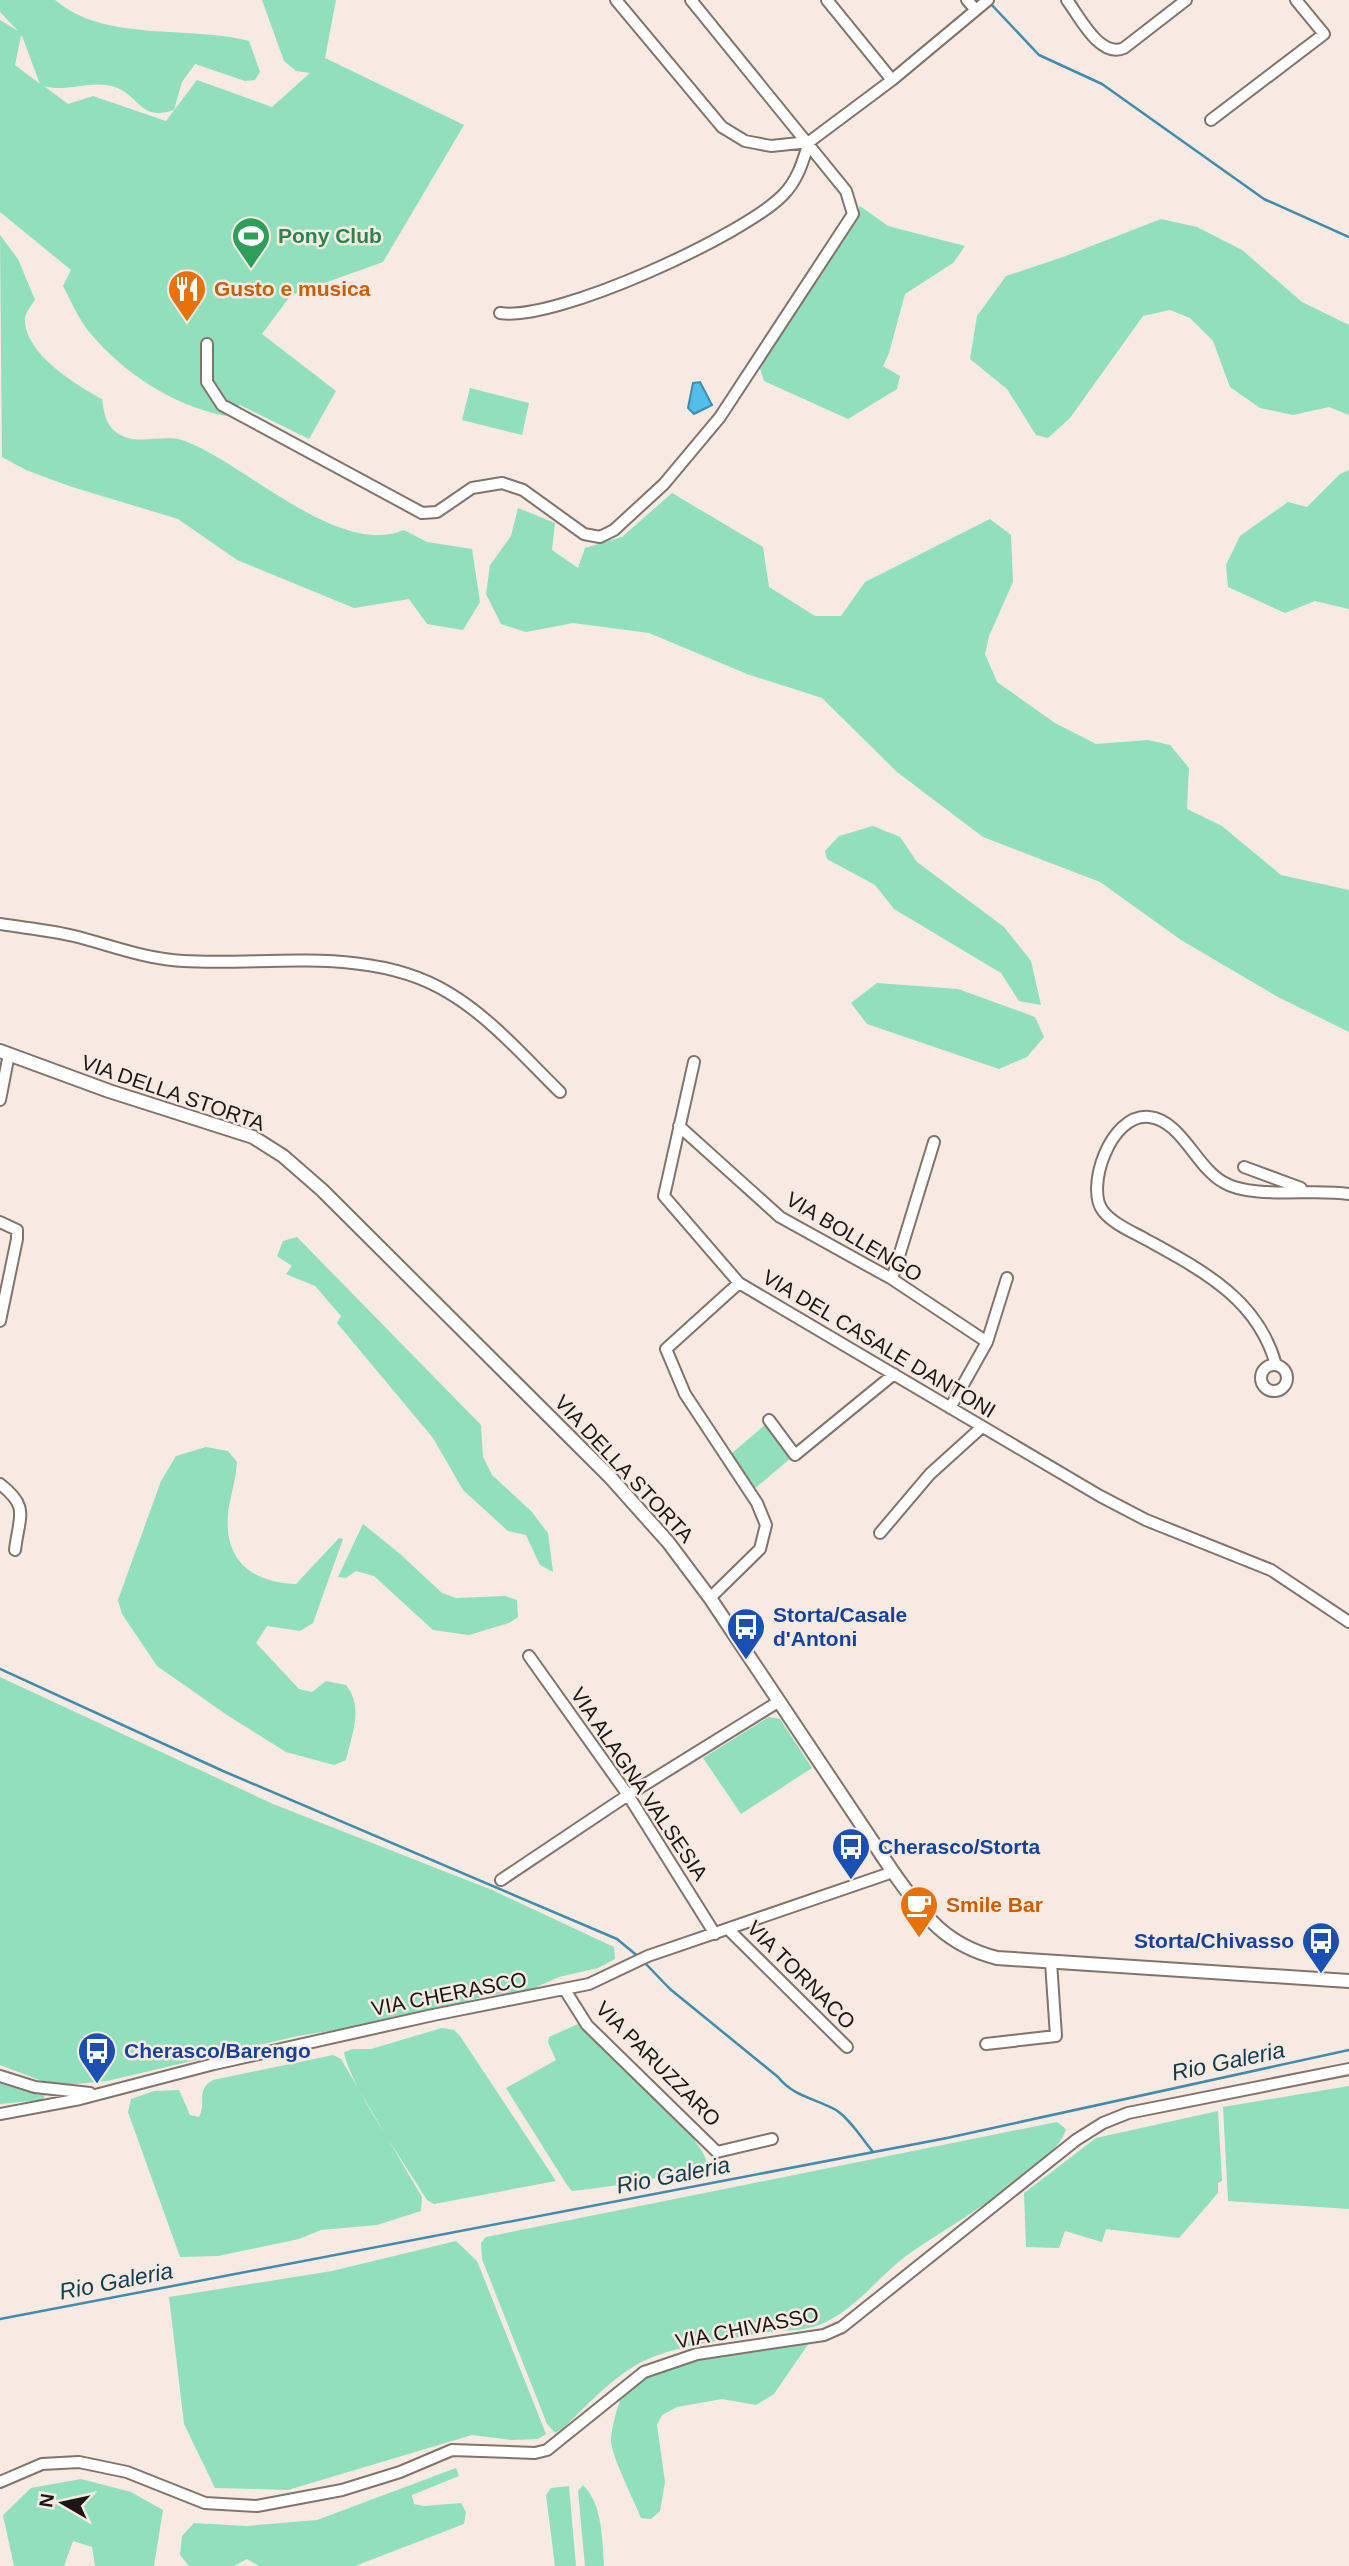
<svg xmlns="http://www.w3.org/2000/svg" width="1349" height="2566" viewBox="0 0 1349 2566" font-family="Arial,sans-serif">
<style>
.green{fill:#91dfbb;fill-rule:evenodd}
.water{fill:#53bdec;stroke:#428bac;stroke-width:2}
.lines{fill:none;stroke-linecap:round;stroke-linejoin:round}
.stream{stroke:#428bac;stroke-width:2.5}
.minor-casing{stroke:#80746d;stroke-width:14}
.major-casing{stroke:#80746d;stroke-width:16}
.minor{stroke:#fff;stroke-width:10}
.major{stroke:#fff;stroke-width:12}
.labels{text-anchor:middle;stroke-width:5;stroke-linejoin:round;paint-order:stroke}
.leisure-label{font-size:21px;font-weight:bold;fill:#27864d;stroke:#f7eae2;text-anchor:start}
.food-label{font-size:21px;font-weight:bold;fill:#c56008;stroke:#f7eae2;text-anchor:start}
.street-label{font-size:21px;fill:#1c1715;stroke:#f7eae2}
.transit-label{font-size:21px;font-weight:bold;fill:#164399;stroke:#f7eae2;text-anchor:start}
.water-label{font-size:23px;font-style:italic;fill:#0d3c4f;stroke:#f7eae2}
</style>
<rect width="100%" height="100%" fill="#f7eae2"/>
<!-- green -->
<path class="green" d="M0 0H55C105 43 190 25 249 41L260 72 255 80 245 81 195 64 182 82 174 110C140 122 139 95 115 87 92 79 65 93 44 86L68 104 93 96 166 121 197 80 272 107 310 73 296 71 284 61 262 0H336L325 58 464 125 383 262 291 295 262 334 336 391 309 439 240 405 225 416C171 404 126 375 90 333 79 320 71 301 63 286L71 270 0 212V20L18 31 0 12ZM21 36H22L40 84 15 65Z
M860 206 888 226 965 246 953 263 905 294 889 353 883 366 900 376 897 389 848 419 764 381 759 365 855 218Z
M1161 219 1197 227 1242 250 1302 302 1349 325V415L1329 407 1293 415 1260 408 1230 387 1213 341 1190 318 1170 310 1143 316 1070 418 1048 438 1036 435 1007 389 970 359 977 316 1006 276 1063 257Z
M0 235 18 259 35 300C31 306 25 313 25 319 24 353 76 385 102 399 104 412 105 424 117 433 137 447 165 433 185 441 244 463 339 558 404 530L427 542 472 549 480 602 463 630 427 624 409 599 354 608 237 560 178 519 69 486 26 470 2 457Z
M470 388 529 403 522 435 462 420Z
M1349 470V609L1315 601 1285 613 1228 587 1226 565 1240 536 1288 502 1307 507 1340 474Z
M672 493 763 547 769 587 815 616H841L865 582 990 519 1011 535 1013 582 989 636 985 654 997 682 1055 723 1096 744 1148 740 1170 745 1189 768 1187 809 1222 826 1281 875 1349 890V1032L1278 997 1181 940 1100 882 983 837 897 772 822 698 747 674 649 633 573 623 526 632 501 624 486 594 490 565 511 536 518 508 555 523 552 550 578 568 585 548 622 537Z
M873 826 900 837 917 862 1004 927 1031 961 1041 1005 1019 1001 1001 973 894 909 875 885 827 859 825 851 839 836Z
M877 983 958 989 1035 1017 1044 1037 1027 1057 999 1069 867 1024 851 1003Z
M297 1237 481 1425 483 1457 492 1475 531 1511 548 1533 553 1572 540 1565 526 1535 508 1531 463 1490 433 1438 337 1323 341 1316 315 1286 286 1274 292 1266 277 1256 283 1241Z
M766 1424 791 1458 753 1490 731 1454Z
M206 1447 228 1451 237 1462C236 1478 232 1491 229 1506 221 1556 248 1583 296 1584L339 1538 343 1539 313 1623 300 1631 267 1626 256 1643 299 1689 312 1692 326 1681 346 1685C364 1708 352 1733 346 1760L334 1765 286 1752 227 1715 157 1666 122 1614 118 1600 161 1481 176 1456Z
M363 1524 399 1553 442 1593 456 1598 505 1596 517 1600 518 1617 509 1623 469 1635 433 1630 374 1576 356 1571 346 1578 338 1577Z
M0 1677 273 1804 492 1890 614 1947 615 1959 598 1968 559 1977 530 1990 486 1996 392 2021 298 2036 107 2081 55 2086 0 2065Z
M769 1717 780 1719 812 1768 741 1814 703 1758Z
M578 2024C602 2048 704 2136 707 2163 675 2178 609 2187 572 2191L567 2185 506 2088 556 2060 548 2042 549 2037Z
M442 2028 454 2030 460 2036 556 2181 434 2204 427 2200C408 2168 348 2083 344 2052L353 2049H371Z
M333 2055 341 2059 422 2197 421 2211 377 2225 321 2230 299 2239 218 2256 180 2257 128 2112 131 2099 154 2091 179 2090 190 2115 199 2117C207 2102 195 2090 213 2080Z
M0 2080 49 2090 42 2100 0 2104Z
M1349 2086V2209L1228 2201 1223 2107Z
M1218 2111 1222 2181 1218 2183V2193L1179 2238 1106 2229 1102 2242 1065 2231 1059 2248 1026 2247 1024 2193 1096 2138Z
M1057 2122 1066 2129C1058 2165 938 2232 906 2256 877 2278 853 2312 819 2325 798 2333 778 2329 756 2334 722 2341 686 2344 653 2357 618 2370 589 2404 562 2429L555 2433 547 2424 482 2259 481 2243 486 2237Z
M456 2241 477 2261 546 2434 538 2439 511 2440 472 2435 288 2490 215 2488 184 2424 169 2297 332 2271Z
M809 2343 774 2394 756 2405 722 2399 677 2407 662 2415 657 2425 665 2482 660 2511 651 2519 641 2518C635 2502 609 2452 611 2438 612 2428 616 2410 620 2401 643 2350 761 2349 809 2343Z
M456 2468 459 2476 412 2495 414 2504 424 2506 461 2503 466 2512 464 2524 355 2566H259L247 2559 234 2566H189L180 2555 182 2536 194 2523 246 2526 317 2520Z
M81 2479 131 2492 163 2510 154 2566H95L92 2547 73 2541 64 2566H14L3 2515 31 2488Z
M583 2485C603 2505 602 2539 604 2566H585L578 2491Z
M569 2486 576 2566H555L546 2495 551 2488Z"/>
<!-- water -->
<path class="water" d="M700 382 712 405 694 414 688 408 693 383Z"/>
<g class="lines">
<!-- stream -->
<path class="stream" d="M990 3 1039 55 1102 84 1264 199 1349 237
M0 1669 223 1771 617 1939 640 1958
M645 1963 670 1989 778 2077C794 2097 815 2098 836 2110 851 2120 862 2139 873 2152
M0 2319 947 2138 1349 2050"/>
<defs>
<path id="minor" d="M616 0 722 127 745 141 771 146 809 142 892 80 976 10 967 0
M827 0 892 80
M1067 0C1079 16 1100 59 1124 48L1186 0
M976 10 988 0
M1211 120 1324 34 1296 0
M500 313C556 322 744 235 783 195 798 180 803 161 809 142
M207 344V382L222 405 422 513 437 512 472 488 502 483 523 490 584 534 600 537 614 530 664 484 720 417 853 214 846 191 691 0
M0 924C24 928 50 930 74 936 110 945 145 959 183 961 269 966 372 945 449 993 491 1018 525 1058 560 1092
M694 1062 664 1196 739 1283
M0 1100 9 1054
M679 1126 780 1217 892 1279 987 1342
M1244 1167 1301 1188
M0 1222 17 1230V1239L0 1321
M892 1279 934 1142
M1276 1365C1258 1299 1203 1271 1147 1240 1133 1232 1113 1224 1103 1211 1085 1189 1110 1113 1149 1117 1181 1120 1196 1167 1223 1182 1252 1200 1314 1188 1349 1194
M1261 1378a13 13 0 1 1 26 0a13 13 0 1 1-26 0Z
M950 1408 987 1342 1007 1278
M769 1420 795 1455 894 1374
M0 1484C30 1507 19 1516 15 1550
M880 1533 930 1474 982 1427
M710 1598 760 1549 766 1525 757 1503 685 1394 666 1349 739 1283 1100 1496 1146 1520 1271 1570 1349 1622
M529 1656 628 1795 715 1934
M501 1880 628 1795 778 1702
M729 1930 847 2047
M565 1990 587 2025 717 2152 772 2139
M986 2044 1056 2036 1051 1962
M0 2076 35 2087 90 2093
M0 2114 80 2099 214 2064 433 2015 589 1984 648 1956 893 1872
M0 2482 42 2464 79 2462 127 2472 205 2503 257 2506 342 2490 400 2472 452 2450 535 2453 547 2450 644 2372 697 2354 824 2335 842 2327 1076 2140 1103 2123 1128 2113 1349 2069"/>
<path id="major" d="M0 1051 109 1091 253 1137 283 1156 322 1190 610 1477 668 1542 710 1598 893 1872C924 1915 943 1944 997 1958L1349 1981"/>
</defs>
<!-- minor casing -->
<use href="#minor" class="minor-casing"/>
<!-- major casing -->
<use href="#major" class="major-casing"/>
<!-- minor -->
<use href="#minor" class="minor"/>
<!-- major -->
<use href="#major" class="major"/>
</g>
<!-- icons -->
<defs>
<symbol id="stadium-pin" viewBox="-11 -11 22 30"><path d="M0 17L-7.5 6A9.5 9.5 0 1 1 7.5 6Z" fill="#2e9e5b" stroke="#f7eae2"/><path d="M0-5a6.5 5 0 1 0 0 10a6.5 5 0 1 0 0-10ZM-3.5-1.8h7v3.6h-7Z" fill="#fff"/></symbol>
<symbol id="restaurant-pin" viewBox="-11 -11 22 30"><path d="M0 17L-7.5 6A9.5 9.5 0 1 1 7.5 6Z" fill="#e8710a" stroke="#f7eae2"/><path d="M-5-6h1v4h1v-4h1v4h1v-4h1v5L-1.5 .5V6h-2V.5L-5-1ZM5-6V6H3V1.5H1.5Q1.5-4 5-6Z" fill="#fff"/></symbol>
<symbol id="bus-pin" viewBox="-11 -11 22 30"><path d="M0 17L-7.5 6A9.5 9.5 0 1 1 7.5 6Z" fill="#1a4fb4" stroke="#f7eae2"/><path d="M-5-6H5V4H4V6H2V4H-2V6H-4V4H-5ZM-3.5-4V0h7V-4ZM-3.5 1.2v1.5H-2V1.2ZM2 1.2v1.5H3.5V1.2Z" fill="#fff"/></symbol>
<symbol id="cafe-pin" viewBox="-11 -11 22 30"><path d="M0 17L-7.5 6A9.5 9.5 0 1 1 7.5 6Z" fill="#e8710a" stroke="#f7eae2"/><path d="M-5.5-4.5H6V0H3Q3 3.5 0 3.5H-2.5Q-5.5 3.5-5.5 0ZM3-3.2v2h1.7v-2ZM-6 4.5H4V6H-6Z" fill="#fff"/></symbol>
</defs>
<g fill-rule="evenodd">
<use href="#stadium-pin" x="229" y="214" width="44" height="60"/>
<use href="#restaurant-pin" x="165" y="267" width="44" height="60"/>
<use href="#bus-pin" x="724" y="1605" width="44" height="60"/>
<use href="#bus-pin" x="829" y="1825" width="44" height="60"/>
<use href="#cafe-pin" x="897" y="1883" width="44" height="60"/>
<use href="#bus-pin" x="1299" y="1919" width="44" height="60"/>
<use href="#bus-pin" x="75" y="2029" width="44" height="60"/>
</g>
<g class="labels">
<!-- leisure labels -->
<g class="leisure-label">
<text x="278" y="243">Pony Club</text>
</g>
<!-- food labels -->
<g class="food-label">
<text x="214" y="296">Gusto e musica</text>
<text x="946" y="1912">Smile Bar</text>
</g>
<!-- street labels -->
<g class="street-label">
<text transform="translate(173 1093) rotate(19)" y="7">VIA DELLA STORTA</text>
<text transform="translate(854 1237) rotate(31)" y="7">VIA BOLLENGO</text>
<text transform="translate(879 1344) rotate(31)" y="7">VIA DEL CASALE DANTONI</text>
<text transform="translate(624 1469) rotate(47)" y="7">VIA DELLA STORTA</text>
<text transform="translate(639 1784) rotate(56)" y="7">VIA ALAGNA VALSESIA</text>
<text transform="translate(801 1975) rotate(45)" y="7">VIA TORNACO</text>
<text transform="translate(449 1994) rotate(-11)" y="7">VIA CHERASCO</text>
<text transform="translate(658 2064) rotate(45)" y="7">VIA PARUZZARO</text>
<text transform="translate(747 2328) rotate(-11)" y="7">VIA CHIVASSO</text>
</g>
<!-- transit labels -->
<g class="transit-label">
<text x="773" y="1622">Storta/Casale<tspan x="773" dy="24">d'Antoni</tspan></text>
<text x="878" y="1854">Cherasco/Storta</text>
<text x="1294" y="1948" text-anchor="end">Storta/Chivasso</text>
<text x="124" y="2058">Cherasco/Barengo</text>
</g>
<!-- water labels -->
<g class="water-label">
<text transform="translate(1228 2061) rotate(-12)" y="8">Rio Galeria</text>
<text transform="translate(673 2175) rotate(-11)" y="8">Rio Galeria</text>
<text transform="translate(116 2281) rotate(-11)" y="8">Rio Galeria</text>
</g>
</g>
<!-- north arrow -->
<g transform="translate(63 2503) rotate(279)" stroke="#f7eae2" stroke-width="5" paint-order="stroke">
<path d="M0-5L12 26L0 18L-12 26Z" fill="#1c1715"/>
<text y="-10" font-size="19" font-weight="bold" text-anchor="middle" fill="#1c1715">N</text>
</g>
</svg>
